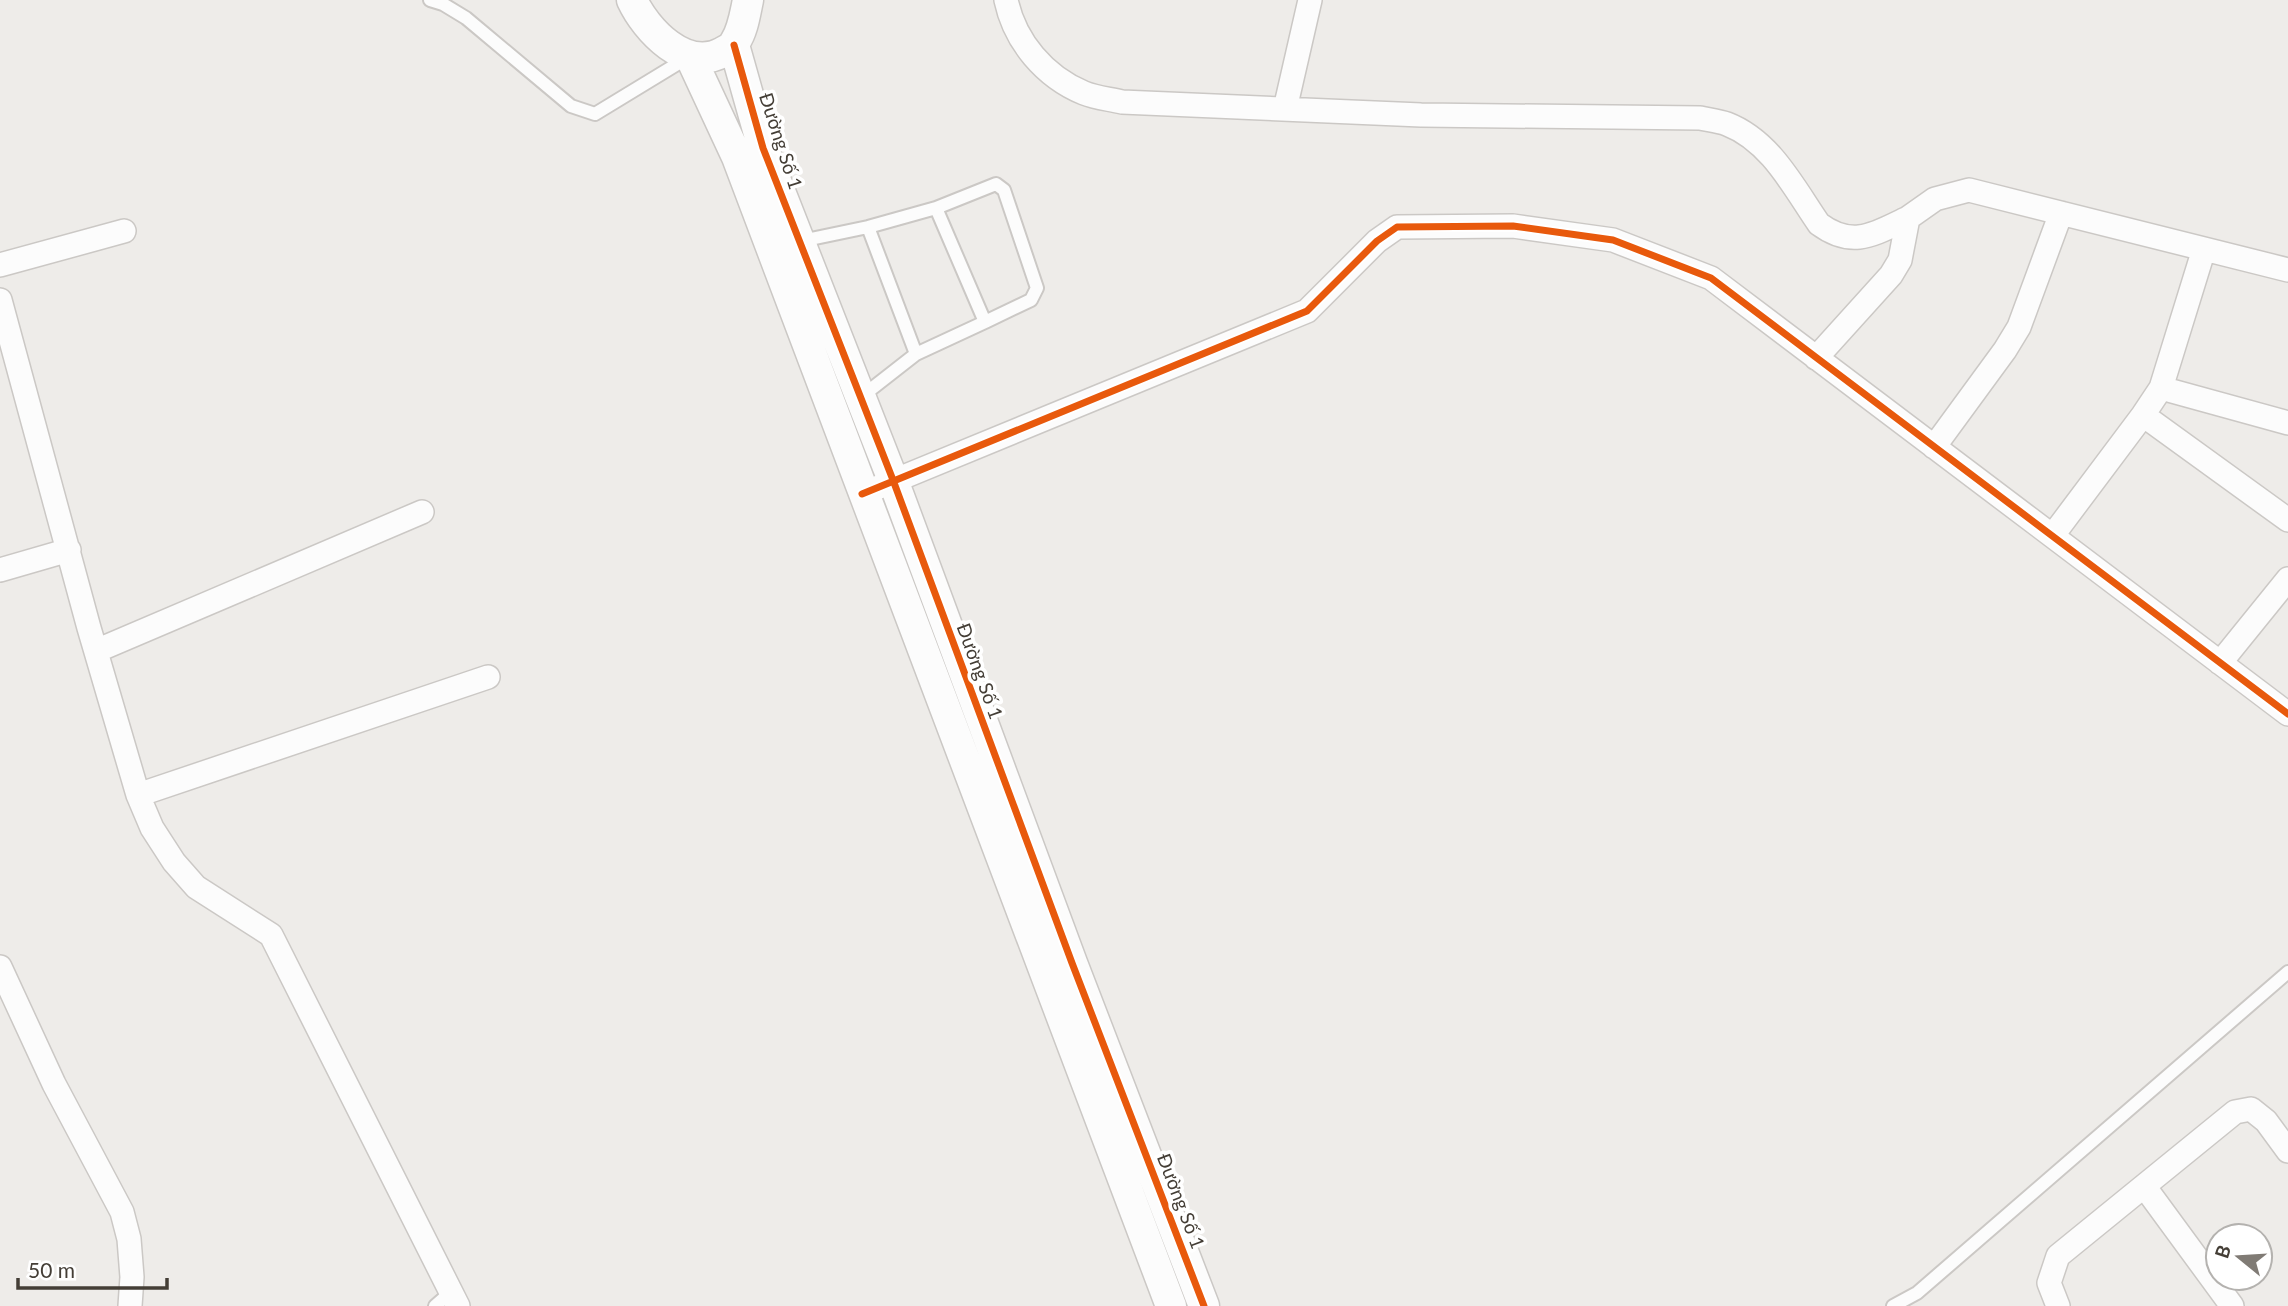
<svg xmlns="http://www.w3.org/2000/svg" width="2288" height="1306" viewBox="0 0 2288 1306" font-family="Lato,sans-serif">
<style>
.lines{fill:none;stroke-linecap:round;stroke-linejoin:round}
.service-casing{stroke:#cbc8c5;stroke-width:16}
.minor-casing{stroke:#cbc8c5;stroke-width:26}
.tertiary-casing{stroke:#cbc8c5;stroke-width:33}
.service{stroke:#fcfcfc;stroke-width:12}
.minor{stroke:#fcfcfc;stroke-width:23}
.tertiary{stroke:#fcfcfc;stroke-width:30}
.cycleway-casing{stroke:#fff;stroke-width:11}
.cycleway{stroke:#e8590c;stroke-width:7}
.labels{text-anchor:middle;stroke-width:7;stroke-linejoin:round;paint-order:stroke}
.street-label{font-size:19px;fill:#443e36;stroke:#fff}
</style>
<rect width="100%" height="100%" fill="#eeece9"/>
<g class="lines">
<defs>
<path id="service" d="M430 0 443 4 466 18 571 106 595 114 687 58
M936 208 996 184 1004 190 1037 288 1031 300 985 322
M868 227 916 354
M801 241 868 227 936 208 985 322 916 354 861 397
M435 1306 451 1292
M1893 1306 1917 1293 2288 972"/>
<path id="minor" d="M1006 0C1015 42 1045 77 1084 93 1096 98 1110 99 1122 102L1421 115 1700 118C1709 120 1719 121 1727 124 1771 141 1794 188 1819 224 1853 249 1874 234 1908 218
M1285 109 1310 0
M0 265 124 231
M0 300 89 628 138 795 152 828 174 862 196 887 271 935 458 1306
M1816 358 1891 275 1900 260 1908 218 1935 199 1969 190 2288 270
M2161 388 2288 423
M2143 415 2288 520
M1934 447 2005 350 2019 327 2061 213
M862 494 1307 311 1377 241 1397 227 1513 226 1613 240 1711 278 2288 714
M2053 535 2143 415 2161 388 2204 249
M0 570 69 550
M96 651 422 512
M2220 663 2288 579
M138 795 488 677
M0 967 54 1084 122 1212 129 1239 132 1277 130 1306
M2144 1186 2232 1306
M2058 1306 2049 1283 2058 1256 2235 1112 2251 1109 2266 1121 2288 1151"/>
<path id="tertiary" d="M632 0C646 30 686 73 723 52 727 50 733 47 735 42 743 30 745 14 748 0
M734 45 763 148 893 480 1072 963 1204 1306
M690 56 737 157 1171 1306"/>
</defs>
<!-- service casing -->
<use href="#service" class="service-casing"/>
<!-- minor casing -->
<use href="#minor" class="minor-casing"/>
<!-- tertiary casing -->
<use href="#tertiary" class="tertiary-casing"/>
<!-- service -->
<use href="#service" class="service"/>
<!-- minor -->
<use href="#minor" class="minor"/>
<!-- tertiary -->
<use href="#tertiary" class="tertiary"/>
<defs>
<path id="cycleway" d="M734 45 763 148 893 480 1072 963 1204 1306
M862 494 1307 311 1377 241 1397 227 1513 226 1613 240 1711 278 2288 714"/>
</defs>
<!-- cycleway casing -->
<use href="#cycleway" class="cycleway-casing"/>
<!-- cycleway -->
<use href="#cycleway" class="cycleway"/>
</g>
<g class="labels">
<!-- street labels -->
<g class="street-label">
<text transform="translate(781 141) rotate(72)" y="7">Đường Số 1</text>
<text transform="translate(980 671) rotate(70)" y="7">Đường Số 1</text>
<text transform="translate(1181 1201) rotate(69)" y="7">Đường Số 1</text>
</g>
</g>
<!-- north arrow -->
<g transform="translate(2239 1257) rotate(288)"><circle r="33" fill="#ffffff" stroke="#b4b2af" stroke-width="2"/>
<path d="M0-5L12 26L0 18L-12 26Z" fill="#807b75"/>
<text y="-10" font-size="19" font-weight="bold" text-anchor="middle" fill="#443e36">B</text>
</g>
<!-- scale -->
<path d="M18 1278v10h149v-10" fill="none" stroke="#443e36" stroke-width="3.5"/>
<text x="28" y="1278" font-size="21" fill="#443e36" stroke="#ffffff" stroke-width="5" paint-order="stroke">50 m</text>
</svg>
